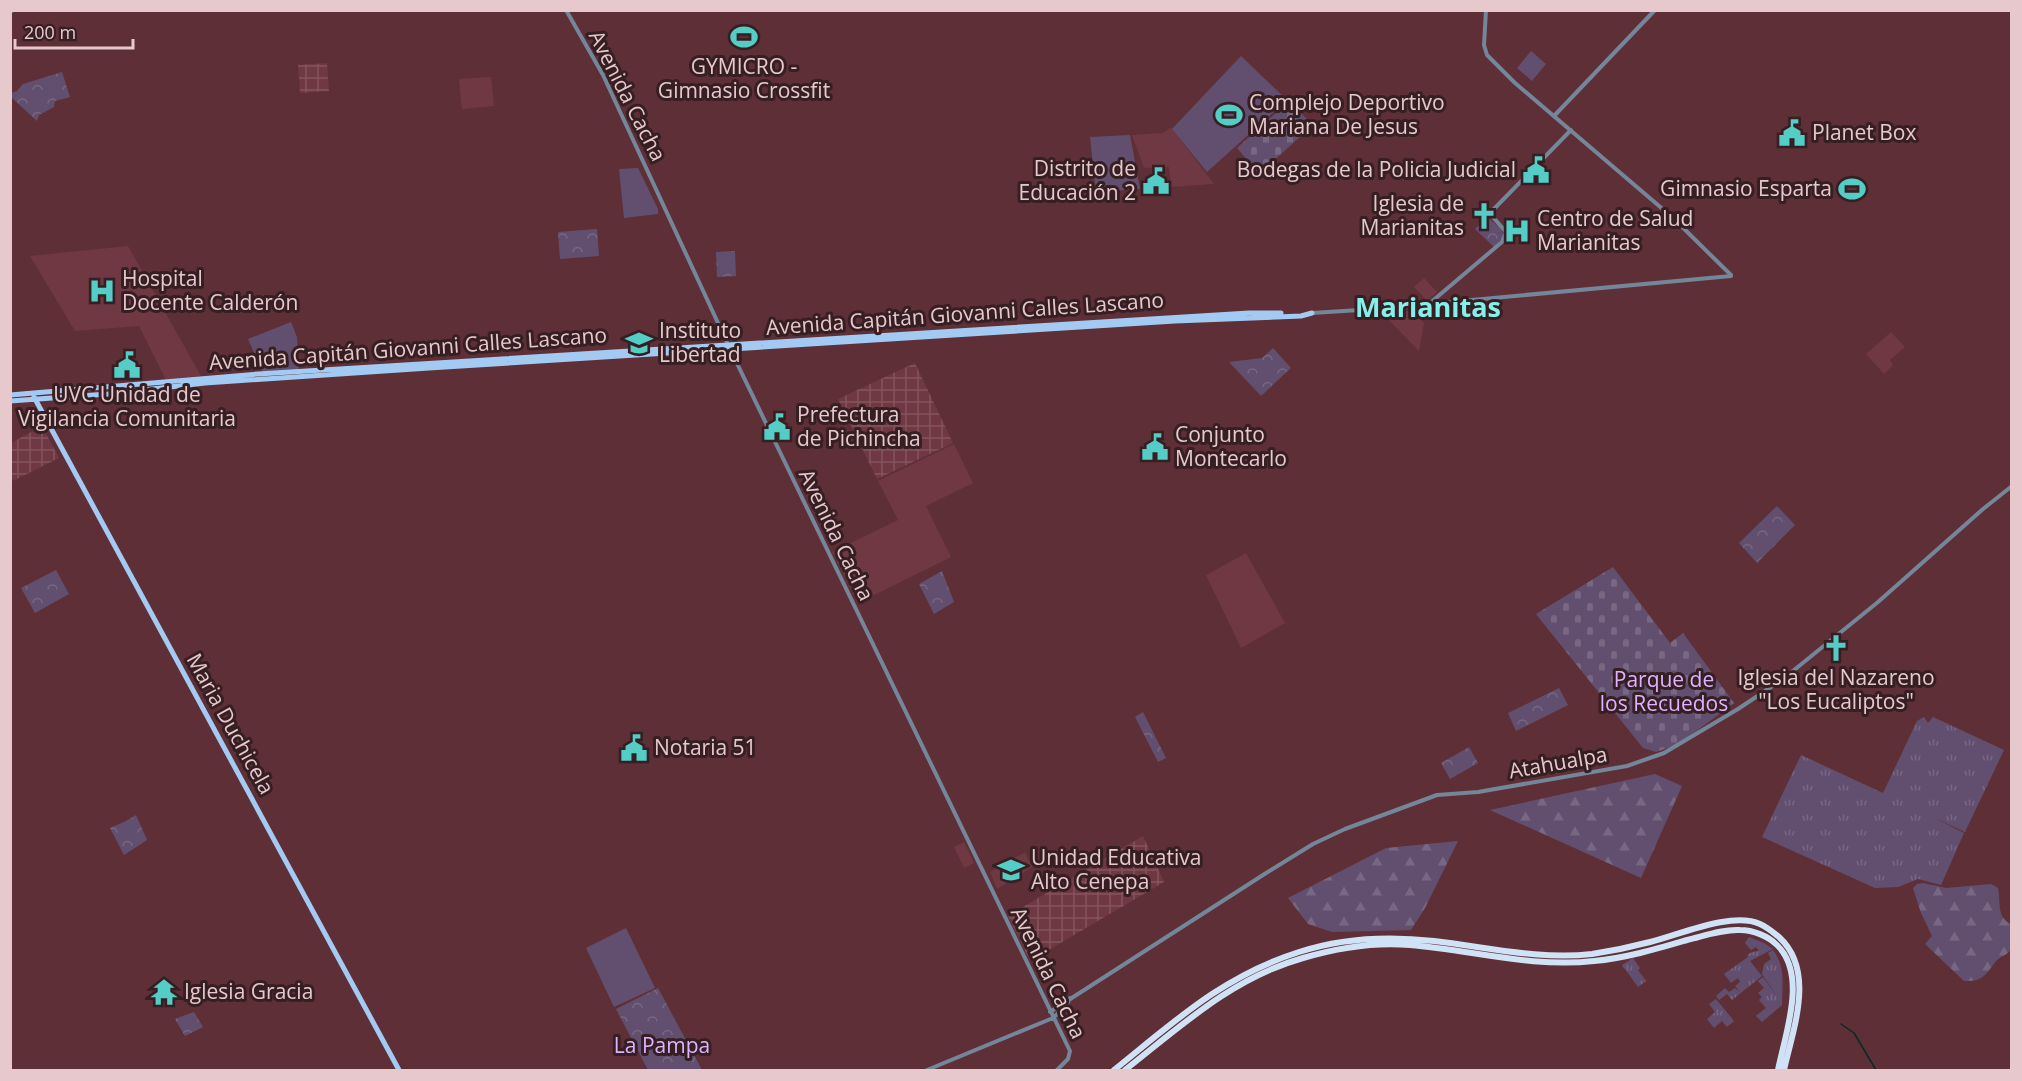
<svg xmlns="http://www.w3.org/2000/svg" width="2022" height="1081" viewBox="0 0 2022 1081" font-family="'Open Sans',sans-serif">
<style>
.built{fill:#6f3842}
.industrial{fill:url(#industrial-grid)}
.grass{fill:url(#grass-tufts)}
.forest{fill:url(#forest-firs)}
.cemetery{fill:url(#cemetery-stones)}
.park{fill:url(#park-crowns)}
.pitch{fill:#624f70}
.lines{fill:none;stroke-linecap:round;stroke-linejoin:round}
.stream{stroke:#0c2826;stroke-width:1.5}
.minor{stroke:#73869a;stroke-width:4}
.major{stroke:#a3caf3;stroke-width:5}
.highway{stroke:#cfe2f6;stroke-width:6}
.labels{text-anchor:middle;stroke-width:6;stroke-linejoin:round;paint-order:stroke}
.poi-label{font-size:21px;fill:#e7c8cc;stroke:#361f23;text-anchor:start}
.street-label{font-size:21px;fill:#e7c8cc;stroke:#361f23}
.park-label{font-size:21px;fill:#deb2fe;stroke:#361f23}
.district-label{font-size:27px;font-weight:bold;fill:#85f0ea;stroke:#361f23}
</style>
<defs>
<pattern id="industrial-grid" width="8" height="8" patternUnits="userSpaceOnUse" patternTransform="scale(1.5)"><rect width="8" height="8" fill="#6f3842"/><path d="M0 4h8M4 0v8" fill="none" stroke="#84535c"/></pattern>
<pattern id="grass-tufts" width="24" height="20" patternUnits="userSpaceOnUse" patternTransform="scale(1.5)"><rect width="24" height="20" fill="#624f70"/><path d="M3 7l-1-3M5 7V3M7 7l1-3M15 17l-1-3M17 17v-4M19 17l1-3" fill="none" stroke="#786783"/></pattern>
<pattern id="forest-firs" width="22" height="20" patternUnits="userSpaceOnUse" patternTransform="scale(1.5)"><rect width="22" height="20" fill="#624f70"/><path d="M5 1l3.5 6h-7zM16 11l3.5 6h-7z" fill="#786783"/></pattern>
<pattern id="cemetery-stones" width="16" height="16" patternUnits="userSpaceOnUse" patternTransform="scale(1.5)"><rect width="16" height="16" fill="#624f70"/><path d="M2 7V4a2 2 0 0 1 4 0v3zM10 15v-3a2 2 0 0 1 4 0v3z" fill="#786783"/></pattern>
<pattern id="park-crowns" width="20" height="18" patternUnits="userSpaceOnUse" patternTransform="scale(1.5)"><rect width="20" height="18" fill="#624f70"/><path d="M2 6a3 3 0 1 1 6 0M12 15a3 3 0 1 1 6 0" fill="none" stroke="#786783"/></pattern>
</defs>
<rect width="100%" height="100%" fill="#5f2f37"/>
<!-- built -->
<path class="built" d="M491 77 494 106 462 109 459 79Z
M1171 127 1214 184 1171 187 1169 167 1144 168 1132 135 1163 133Z
M128 246 201 376 166 380 139 326 75 331 30 256Z
M1424 278 1437 292 1427 301 1414 287Z
M1411 311 1424 323 1419 351 1382 313Z
M1891 332 1905 347 1890 360 1893 365 1884 374 1866 354Z
M954 444 973 483 926 506 951 557 858 603 832 552 898 520 878 481Z
M1246 553 1285 623 1241 648 1206 575Z
M964 842 974 863 964 868 954 847Z
M1025 852 1032 867 997 889 990 872Z"/>
<!-- industrial -->
<path class="industrial" d="M327 63 329 91 300 93 298 65Z
M915 363 953 443 877 479 838 399Z
M42 426 59 458 13 481 11 476V443Z
M1143 836 1164 882 1030 961 1008 916Z"/>
<!-- grass -->
<path class="grass" d="M1924 717 1928 723 1933 717 2004 750 1965 832 1933 817 1964 833 1941 885 1918 879 1898 887 1875 888 1762 837 1801 755 1883 793 1917 721Z
M1749 937 1764 943 1773 949 1750 961 1762 976 1732 1000 1727 994 1719 1000 1716 996 1725 988 1729 992 1735 988 1740 992 1735 986 1740 982 1738 978 1731 983 1724 974 1748 957 1747 955 1752 952 1759 951 1756 947 1751 950 1745 943Z
M1773 950C1786 967 1782 986 1782 1005L1762 1022 1756 1016 1766 1008 1759 1000 1762 997 1758 993 1764 988 1758 981 1763 977 1781 1002 1762 974 1764 964 1771 959 1768 953Z
M1633 958 1640 968 1638 970 1646 981 1638 987 1622 965Z
M1716 999 1734 1021 1727 1027 1722 1021 1714 1028 1707 1019 1715 1012 1709 1004Z"/>
<!-- forest -->
<path class="forest" d="M1655 774 1682 786 1641 878 1490 810Z
M1458 841 1425 908 1411 930 1332 932 1308 924 1288 898 1386 848Z
M1923 883 1946 888 1991 884 1998 888C2001 902 1996 917 2011 924V949C2008 955 2001 956 1996 961 1986 974 1983 982 1964 981L1925 944 1932 936 1921 913 1913 888 1917 884Z"/>
<!-- cemetery -->
<path class="cemetery" d="M1289 101 1313 125 1259 174 1237 148Z
M1613 567 1670 643 1683 633 1734 703 1679 744 1656 752 1643 748 1536 614Z"/>
<!-- park -->
<path class="park" d="M62 72 70 97 55 101 54 107 39 115 37 121 11 97V93L17 91 23 84Z
M1487 217C1501 229 1511 232 1494 247L1475 229Z
M597 229 599 256 560 259 558 232Z
M735 251 736 276 717 277 716 252Z
M1273 348 1291 368 1261 396 1229 362 1262 358Z
M1777 506 1795 525 1757 563 1739 543Z
M56 570 69 594 35 613 21 588Z
M942 571 954 602 934 614 919 584Z
M1559 688 1568 705 1516 731 1508 713Z
M1143 712 1166 758 1158 762 1135 717Z
M1469 747 1478 763 1450 779 1441 763Z
M136 815 147 840 124 855 110 828 124 822Z
M658 988 702 1070H648L616 1009Z
M194 1012 203 1027 185 1036 175 1019Z"/>
<!-- pitch -->
<path class="pitch" d="M1531 51 1546 64 1532 81 1517 68Z
M1241 56 1287 100 1207 172 1172 129Z
M1130 135 1140 189 1096 192 1090 137Z
M638 168 658 209V214L624 218 619 169Z
M291 322 297 337 299 370 263 373 248 339Z
M626 928 655 988 614 1007 586 948Z"/>
<g class="lines">
<!-- stream -->
<path class="stream" d="M1841 1024 1854 1033 1876 1070"/>
<!-- minor -->
<path class="minor" d="M566 10 603 75 731 351 1070 1051 1068 1059 1057 1070
M1486 10 1484 45 1487 55 1515 83 1672 217 1731 275
M10 12 13 10
M1554 116 1655 10
M1430 303 1502 242 1506 232 1492 216V211L1571 130
M1312 313 1407 307 1428 304 1731 276
M1050 1012 1263 875 1313 844 1345 829 1437 795 1478 792 1627 766 1664 753 1738 709 1783 679 1878 602 1983 509 2012 486
M927 1070 1053 1018 1066 1006 1070 998"/>
<!-- major -->
<path class="major" d="M10 395 258 374 1249 313H1281
M34 397 399 1070
M10 401 108 394 205 383 429 368 1175 321 1301 316 1312 313"/>
<!-- highway -->
<path class="highway" d="M1114 1070C1175 1021 1223 976 1299 952 1342 938 1390 936 1434 941 1487 947 1539 960 1592 954 1612 951 1631 947 1650 942 1679 935 1732 911 1760 924 1767 927 1774 933 1779 937 1816 971 1793 1029 1784 1070
M1125 1070C1181 1026 1232 978 1303 958 1337 948 1375 942 1410 945 1472 950 1532 968 1594 961 1626 958 1656 949 1687 940 1704 936 1722 929 1740 930 1753 930 1768 936 1777 945 1808 975 1785 1034 1778 1070"/>
</g>
<!-- icons -->
<defs>
<symbol id="stadium-bare" viewBox="-9 -9 18 18"><path d="M0-5a6.5 5 0 1 0 0 10a6.5 5 0 1 0 0-10ZM-3.5-1.8h7v3.6h-7Z" fill="#54cdc7" stroke="#361f23" stroke-width="2.5" paint-order="stroke"/></symbol>
<symbol id="civic-bare" viewBox="-9 -9 18 18"><path d="M-.6-6.5H3V-4.5H.6V-3L4-1V1h2V6H-6V1h2V-1L-.6-3ZM-1.2 2.5V6h2.4V2.5Z" fill="#54cdc7" stroke="#361f23" stroke-width="2.5" paint-order="stroke"/></symbol>
<symbol id="church-bare" viewBox="-9 -9 18 18"><path d="M-1.2-6h2.4v3.5h3.3v2.4h-3.3V6h-2.4V-.1h-3.3v-2.4h3.3Z" fill="#54cdc7" stroke="#361f23" stroke-width="2.5" paint-order="stroke"/></symbol>
<symbol id="hospital-bare" viewBox="-9 -9 18 18"><path d="M-5-5h3v3.5h4V-5h3V5h-3V1.5h-4V5h-3Z" fill="#54cdc7" stroke="#361f23" stroke-width="2.5" paint-order="stroke"/></symbol>
<symbol id="university-bare" viewBox="-9 -9 18 18"><path d="M0-5L7-2L0 1L-7-2ZM-4 1L0 2.5L4 1V4Q0 6-4 4Z" fill="#54cdc7" stroke="#361f23" stroke-width="2.5" paint-order="stroke"/></symbol>
<symbol id="temple-bare" viewBox="-9 -9 18 18"><path d="M0-6L5-2H3V0L6.5 2.5H4V6H1.5V3h-3V6H-4V2.5H-6.5L-3 0V-2H-5Z" fill="#54cdc7" stroke="#361f23" stroke-width="2.5" paint-order="stroke"/></symbol>
</defs>
<g fill-rule="evenodd">
<use href="#stadium-bare" x="725" y="18" width="38" height="38"/>
<use href="#stadium-bare" x="1210" y="96" width="38" height="38"/>
<use href="#civic-bare" x="1773" y="114" width="38" height="38"/>
<use href="#civic-bare" x="1517" y="151" width="38" height="38"/>
<use href="#civic-bare" x="1137" y="162" width="38" height="38"/>
<use href="#stadium-bare" x="1833" y="170" width="38" height="38"/>
<use href="#church-bare" x="1465" y="197" width="38" height="38"/>
<use href="#hospital-bare" x="1498" y="212" width="38" height="38"/>
<use href="#hospital-bare" x="83" y="272" width="38" height="38"/>
<use href="#university-bare" x="620" y="324" width="38" height="38"/>
<use href="#civic-bare" x="108" y="346" width="38" height="38"/>
<use href="#civic-bare" x="758" y="408" width="38" height="38"/>
<use href="#civic-bare" x="1136" y="428" width="38" height="38"/>
<use href="#church-bare" x="1817" y="629" width="38" height="38"/>
<use href="#civic-bare" x="615" y="729" width="38" height="38"/>
<use href="#university-bare" x="992" y="851" width="38" height="38"/>
<use href="#temple-bare" x="145" y="973" width="38" height="38"/>
</g>
<g class="labels">
<!-- poi labels -->
<g class="poi-label">
<text x="744" y="74" text-anchor="middle">GYMICRO -<tspan x="744" dy="24">Gimnasio Crossfit</tspan></text>
<text x="1249" y="110">Complejo Deportivo<tspan x="1249" dy="24">Mariana De Jesus</tspan></text>
<text x="1812" y="140">Planet Box</text>
<text x="1136" y="176" text-anchor="end">Distrito de<tspan x="1136" dy="24">Educación 2</tspan></text>
<text x="1516" y="177" text-anchor="end">Bodegas de la Policia Judicial</text>
<text x="1832" y="196" text-anchor="end">Gimnasio Esparta</text>
<text x="1464" y="211" text-anchor="end">Iglesia de<tspan x="1464" dy="24">Marianitas</tspan></text>
<text x="1537" y="226">Centro de Salud<tspan x="1537" dy="24">Marianitas</tspan></text>
<text x="122" y="286">Hospital<tspan x="122" dy="24">Docente Calderón</tspan></text>
<text x="659" y="338">Instituto<tspan x="659" dy="24">Libertad</tspan></text>
<text x="127" y="402" text-anchor="middle">UVC Unidad de<tspan x="127" dy="24">Vigilancia Comunitaria</tspan></text>
<text x="797" y="422">Prefectura<tspan x="797" dy="24">de Pichincha</tspan></text>
<text x="1175" y="442">Conjunto<tspan x="1175" dy="24">Montecarlo</tspan></text>
<text x="1836" y="685" text-anchor="middle">Iglesia del Nazareno<tspan x="1836" dy="24">"Los Eucaliptos"</tspan></text>
<text x="654" y="755">Notaria 51</text>
<text x="1031" y="865">Unidad Educativa<tspan x="1031" dy="24">Alto Cenepa</tspan></text>
<text x="184" y="999">Iglesia Gracia</text>
</g>
<!-- street labels -->
<g class="street-label">
<text transform="translate(627 96) rotate(63)" y="7">Avenida Cacha</text>
<text transform="translate(965 314) rotate(-4)" y="7">Avenida Capitán Giovanni Calles Lascano</text>
<text transform="translate(408 349) rotate(-4)" y="7">Avenida Capitán Giovanni Calles Lascano</text>
<text transform="translate(836 535) rotate(64)" y="7">Avenida Cacha</text>
<text transform="translate(230 724) rotate(61)" y="7">Maria Duchicela</text>
<text transform="translate(1558 763) rotate(-10)" y="7">Atahualpa</text>
<text transform="translate(1048 973) rotate(64)" y="7">Avenida Cacha</text>
</g>
<!-- park labels -->
<g class="park-label">
<text x="1664" y="687">Parque de<tspan x="1664" dy="24">los Recuedos</tspan></text>
<text x="662" y="1053">La Pampa</text>
</g>
<!-- district labels -->
<g class="district-label">
<text x="1428" y="317">Marianitas</text>
</g>
</g>
<!-- border -->
<rect width="2022" height="1081" fill="none" stroke="#e7c8cc" stroke-width="24"/>
<!-- scale -->
<path d="M15 39v9h118v-9" fill="none" stroke="#e7c8cc" stroke-width="3"/>
<text x="24" y="39" font-size="18" fill="#e7c8cc" stroke="#361f23" stroke-width="4.5" paint-order="stroke">200 m</text>
</svg>
